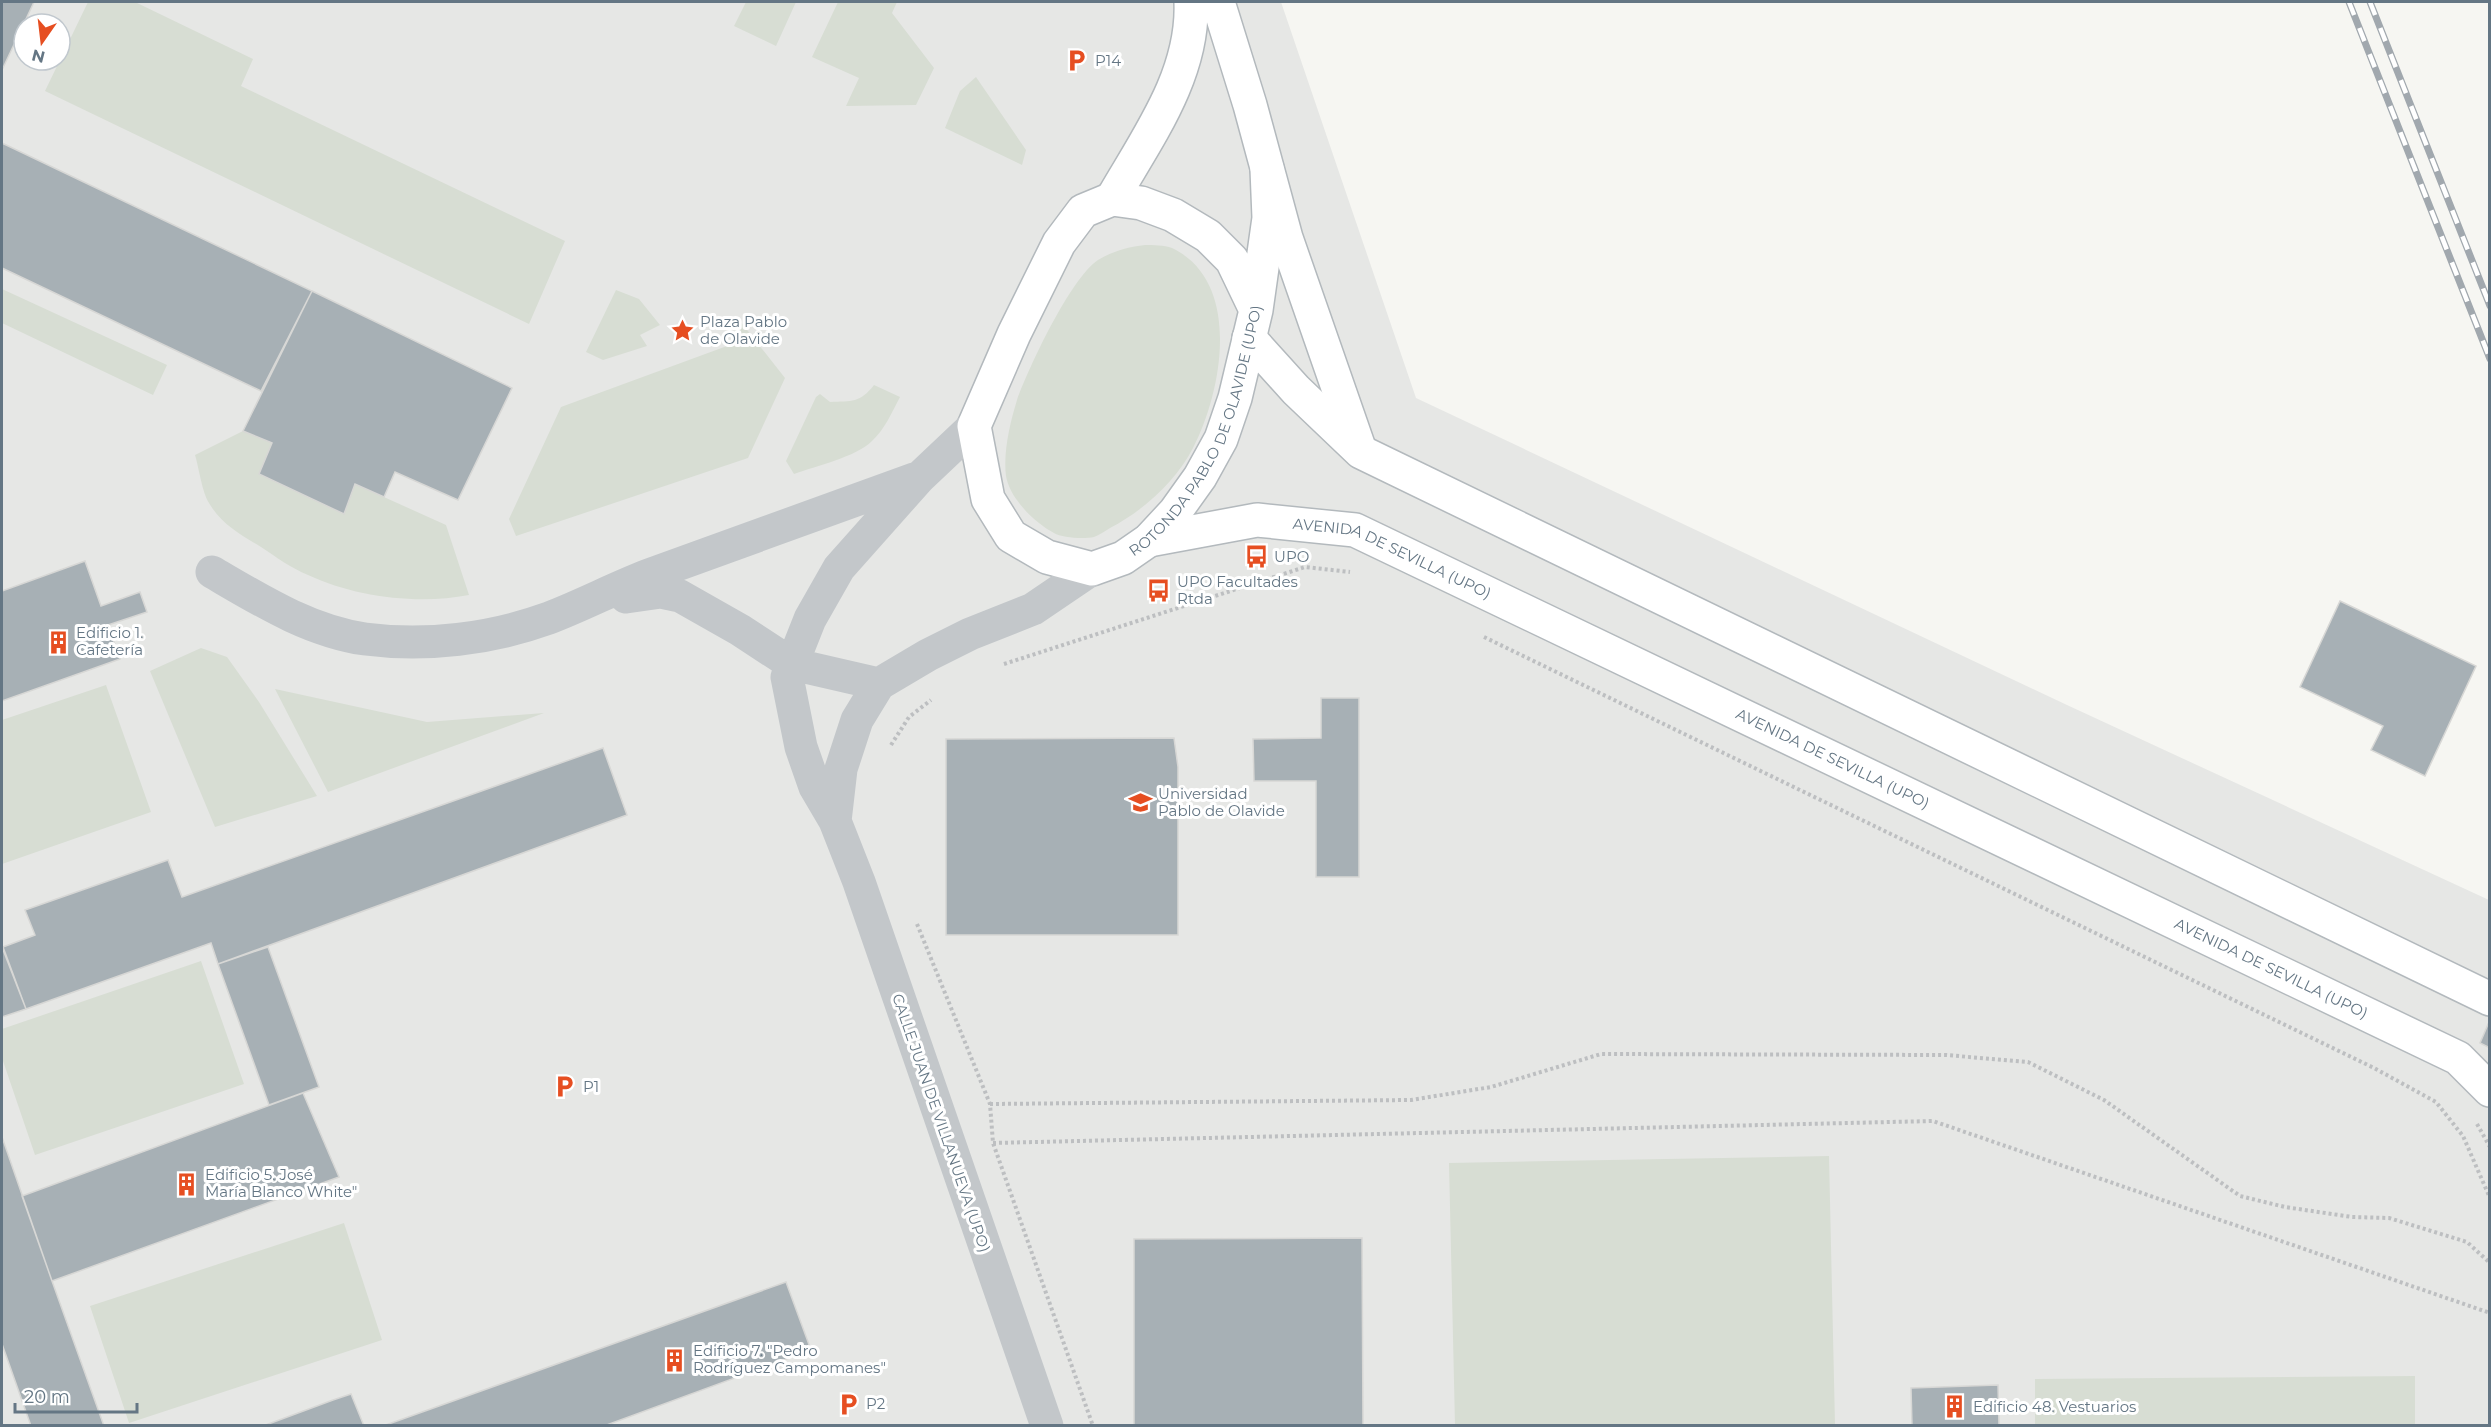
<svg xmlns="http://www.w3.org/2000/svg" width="2491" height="1427" viewBox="0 0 2491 1427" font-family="Montserrat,sans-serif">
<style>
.built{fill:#e6e7e5;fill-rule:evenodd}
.green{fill:#d7ddd3}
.building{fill:#a7b0b5;stroke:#d7d7d5;stroke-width:1.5}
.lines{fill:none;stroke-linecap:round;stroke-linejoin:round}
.secondary-casing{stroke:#b3b9bd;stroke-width:36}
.path{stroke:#bdbfc1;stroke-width:4;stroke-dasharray:3 3;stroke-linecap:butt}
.street{stroke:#c3c7ca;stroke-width:33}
.secondary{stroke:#fff;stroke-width:33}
.rail-casing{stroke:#a1a8ae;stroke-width:7}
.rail{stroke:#fff;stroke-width:4.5;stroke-dasharray:14;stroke-linecap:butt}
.labels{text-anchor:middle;stroke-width:6;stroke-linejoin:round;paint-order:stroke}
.poi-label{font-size:15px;fill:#647684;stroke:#fff;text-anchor:start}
.street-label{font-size:15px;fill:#647684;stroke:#fff}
</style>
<rect width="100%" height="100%" fill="#f6f6f2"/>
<!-- built -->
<path class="built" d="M2 2H1281L1416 398 2067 705 2489 900V1425L2 1426ZM24 24H60V60H24Z"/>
<!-- green -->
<path class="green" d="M88 2H135L253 59 241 86 565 241 529 324 45 91Z
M746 2H796L776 46 734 26Z
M838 2H897L892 13 934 68 916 105 846 106 859 78 812 57Z
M976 77 1026 150 1022 165 945 128 960 91Z
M1145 245C1153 245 1164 245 1172 248 1243 282 1222 392 1193 448 1176 481 1143 511 1110 528 1105 531 1099 535 1094 537 1084 539 1062 538 1054 533 1035 523 1010 499 1006 476 1003 452 1010 423 1017 400 1029 367 1070 279 1098 260 1113 251 1128 247 1145 245Z
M2 289 167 365 153 395 2 323Z
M616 290 639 299 660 325 640 335 647 346 603 360 586 352Z
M740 321 785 378 748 458 516 536 509 519 561 407 727 346Z
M874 385 900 397C892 412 885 429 872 441 856 457 816 466 794 474L786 461 816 397 820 394 830 402C852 401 860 403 874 385Z
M243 431 272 443 259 474 344 513 355 484 446 525 469 595C418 605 355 597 308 575 291 568 276 557 261 547 241 535 221 524 209 503 202 492 199 468 195 455Z
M201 648 227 657 259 702 317 796 215 827 150 671Z
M106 685 151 812 2 864V720Z
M275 689 427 722 544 713 328 792Z
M201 961 244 1084 35 1155 2 1058V1029Z
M1829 1156 1835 1425H1455L1449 1163Z
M344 1223 382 1340 129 1423 90 1306Z
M2415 1376V1425H2035V1379Z"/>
<!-- building -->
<path class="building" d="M2 2H34L2 70Z
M2 143 312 291 261 391 2 268Z
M312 291 512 388 458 500 395 472 384 497 355 484 344 514 259 474 272 443 243 431Z
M85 561 101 606 140 592 147 612 108 625 120 659 2 701V591Z
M2340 601 2476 666 2425 776 2371 750 2383 726 2300 687Z
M1321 698H1359V877H1316V781H1254L1253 739 1321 738Z
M1174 738 1178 767V935H946V739Z
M603 748 627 815 218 964 211 943 26 1009 3 947 35 935 25 910 168 860 182 897Z
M2 947 26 1009 2 1017Z
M268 947 319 1087 269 1105 218 964Z
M2489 1022H2490V1048L2480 1043Z
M303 1093 339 1177 52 1281 22 1196Z
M2 1137 52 1281 104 1426H31L2 1344Z
M1362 1238 1363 1426H1134V1239Z
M786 1282 811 1350 604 1426H383Z
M1998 1385 1999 1426H1912L1911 1388Z
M351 1394 364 1426H263L333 1400Z"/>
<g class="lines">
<defs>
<g id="secondary">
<path d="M1218 2 1250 105 1286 238 1358 445"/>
<path d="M1112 199C1147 138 1194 75 1191 2"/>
<path id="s1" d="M1256 310 1232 260 1208 236 1173 215 1141 203 1112 199 1083 211 1059 243 1014 334 974 426 988 499 1011 536 1047 557 1092 569 1123 558 1149 540 1175 512 1200 477 1221 439 1235 398 1256 310 1269 218 1267 169"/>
<path d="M1249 338 1296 390 1361 452 2490 999"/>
<path id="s2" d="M1149 540 1257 520 1355 530 2458 1058 2490 1090"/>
</g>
</defs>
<!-- secondary casing -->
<use href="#secondary" class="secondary-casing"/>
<!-- path -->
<path class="path" d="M1484 637 2374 1068 2436 1102 2463 1136 2490 1198
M1004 664 1305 567 1350 572
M891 745 909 717 931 700
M917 924 990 1104 993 1143 1093 1426
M990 1104 1411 1100 1491 1087 1601 1054 1946 1055 2028 1062 2104 1100 2240 1196 2285 1207 2352 1217 2389 1218 2467 1242 2490 1263
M2477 1124 2490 1147
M993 1143 1933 1121 2490 1313"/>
<!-- street -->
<path class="street" d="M974 426 919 478 839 568 810 619 787 677 801 747 815 787 835 821 859 882 1047 1426
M212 572C260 600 309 631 365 639 426 647 491 639 549 618 583 605 615 588 649 575 738 543 826 511 914 479
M626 597 661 592 680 596 740 630 792 664 879 684
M835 821 841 769 857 720 879 684 928 655 970 634 1033 609 1092 569"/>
<!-- secondary -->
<use href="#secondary" class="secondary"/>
<defs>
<path id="rail" d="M2349 2 2490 359
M2370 2 2490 306"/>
</defs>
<!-- rail casing -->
<use href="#rail" class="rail-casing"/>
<!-- rail -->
<use href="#rail" class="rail"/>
</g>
<!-- icons -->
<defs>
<symbol id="parking-bare" viewBox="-9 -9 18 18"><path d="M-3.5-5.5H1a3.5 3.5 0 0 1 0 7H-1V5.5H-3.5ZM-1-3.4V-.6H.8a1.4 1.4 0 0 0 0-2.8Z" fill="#e64e21" stroke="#fff" stroke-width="2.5" paint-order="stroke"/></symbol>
<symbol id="sight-bare" viewBox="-9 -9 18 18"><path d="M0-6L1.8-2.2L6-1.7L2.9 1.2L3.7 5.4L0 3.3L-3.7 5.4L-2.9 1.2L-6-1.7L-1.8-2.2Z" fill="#e64e21" stroke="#fff" stroke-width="2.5" paint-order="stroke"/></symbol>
<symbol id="bus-bare" viewBox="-9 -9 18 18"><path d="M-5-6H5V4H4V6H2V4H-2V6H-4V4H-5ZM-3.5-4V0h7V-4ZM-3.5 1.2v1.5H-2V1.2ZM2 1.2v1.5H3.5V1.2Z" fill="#e64e21" stroke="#fff" stroke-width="2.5" paint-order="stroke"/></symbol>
<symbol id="building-bare" viewBox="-9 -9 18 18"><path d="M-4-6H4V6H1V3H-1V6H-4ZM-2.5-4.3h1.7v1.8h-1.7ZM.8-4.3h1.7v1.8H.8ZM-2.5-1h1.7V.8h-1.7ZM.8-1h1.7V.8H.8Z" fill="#e64e21" stroke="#fff" stroke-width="2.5" paint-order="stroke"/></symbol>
<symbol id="university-bare" viewBox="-9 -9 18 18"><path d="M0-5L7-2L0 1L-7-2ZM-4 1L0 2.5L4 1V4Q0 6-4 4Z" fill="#e64e21" stroke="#fff" stroke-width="2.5" paint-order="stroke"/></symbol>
</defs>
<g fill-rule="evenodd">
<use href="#parking-bare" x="1060" y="44" width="33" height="33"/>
<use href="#sight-bare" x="666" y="314" width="33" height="33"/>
<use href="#bus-bare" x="1240" y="540" width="33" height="33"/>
<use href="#bus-bare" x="1142" y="574" width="33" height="33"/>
<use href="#building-bare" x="42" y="626" width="33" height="33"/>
<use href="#university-bare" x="1124" y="786" width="33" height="33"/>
<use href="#parking-bare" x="548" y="1070" width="33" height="33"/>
<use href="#building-bare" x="170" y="1168" width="33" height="33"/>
<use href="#building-bare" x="658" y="1344" width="33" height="33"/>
<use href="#parking-bare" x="832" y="1388" width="33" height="33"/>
<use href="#building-bare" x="1938" y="1390" width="33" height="33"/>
</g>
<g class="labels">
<!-- poi labels -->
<g class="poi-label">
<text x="1095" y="66">P14</text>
<text x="700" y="327">Plaza Pablo<tspan x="700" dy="17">de Olavide</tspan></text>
<text x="1274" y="562">UPO</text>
<text x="1177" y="587">UPO Facultades<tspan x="1177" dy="17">Rtda</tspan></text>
<text x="76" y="638">Edificio 1.<tspan x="76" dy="17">Cafetería</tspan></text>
<text x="1158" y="799">Universidad<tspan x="1158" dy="17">Pablo de Olavide</tspan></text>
<text x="583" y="1092">P1</text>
<text x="205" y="1180">Edificio 5. José<tspan x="205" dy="17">María Blanco White"</tspan></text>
<text x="693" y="1356">Edificio 7. "Pedro<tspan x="693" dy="17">Rodríguez Campomanes"</tspan></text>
<text x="866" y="1409">P2</text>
<text x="1973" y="1412">Edificio 48. Vestuarios</text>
</g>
<!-- street labels -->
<g class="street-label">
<text dy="5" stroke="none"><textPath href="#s1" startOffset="858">ROTONDA PABLO DE OLAVIDE (UPO)</textPath></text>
<text dy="5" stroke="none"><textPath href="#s2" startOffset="252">AVENIDA DE SEVILLA (UPO)</textPath></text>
<text dy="5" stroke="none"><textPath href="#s2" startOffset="738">AVENIDA DE SEVILLA (UPO)</textPath></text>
<text dy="5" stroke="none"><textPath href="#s2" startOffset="1224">AVENIDA DE SEVILLA (UPO)</textPath></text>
<text transform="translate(941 1123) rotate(71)" y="5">CALLE JUAN DE VILLANUEVA (UPO)</text>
</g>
</g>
<!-- border -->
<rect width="2491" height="1427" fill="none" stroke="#647684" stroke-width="6"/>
<!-- north arrow -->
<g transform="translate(42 42) rotate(194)"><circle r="28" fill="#ffffff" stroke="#c1c8ce" stroke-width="1.5"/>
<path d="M0-4.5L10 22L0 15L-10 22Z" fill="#e64e21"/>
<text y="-9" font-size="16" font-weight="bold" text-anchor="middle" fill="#647684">N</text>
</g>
<!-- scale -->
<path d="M15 1403v9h122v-9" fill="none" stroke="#647684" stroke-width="3"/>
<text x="24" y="1403" font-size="18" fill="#647684" stroke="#ffffff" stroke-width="4.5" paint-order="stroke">20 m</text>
</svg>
